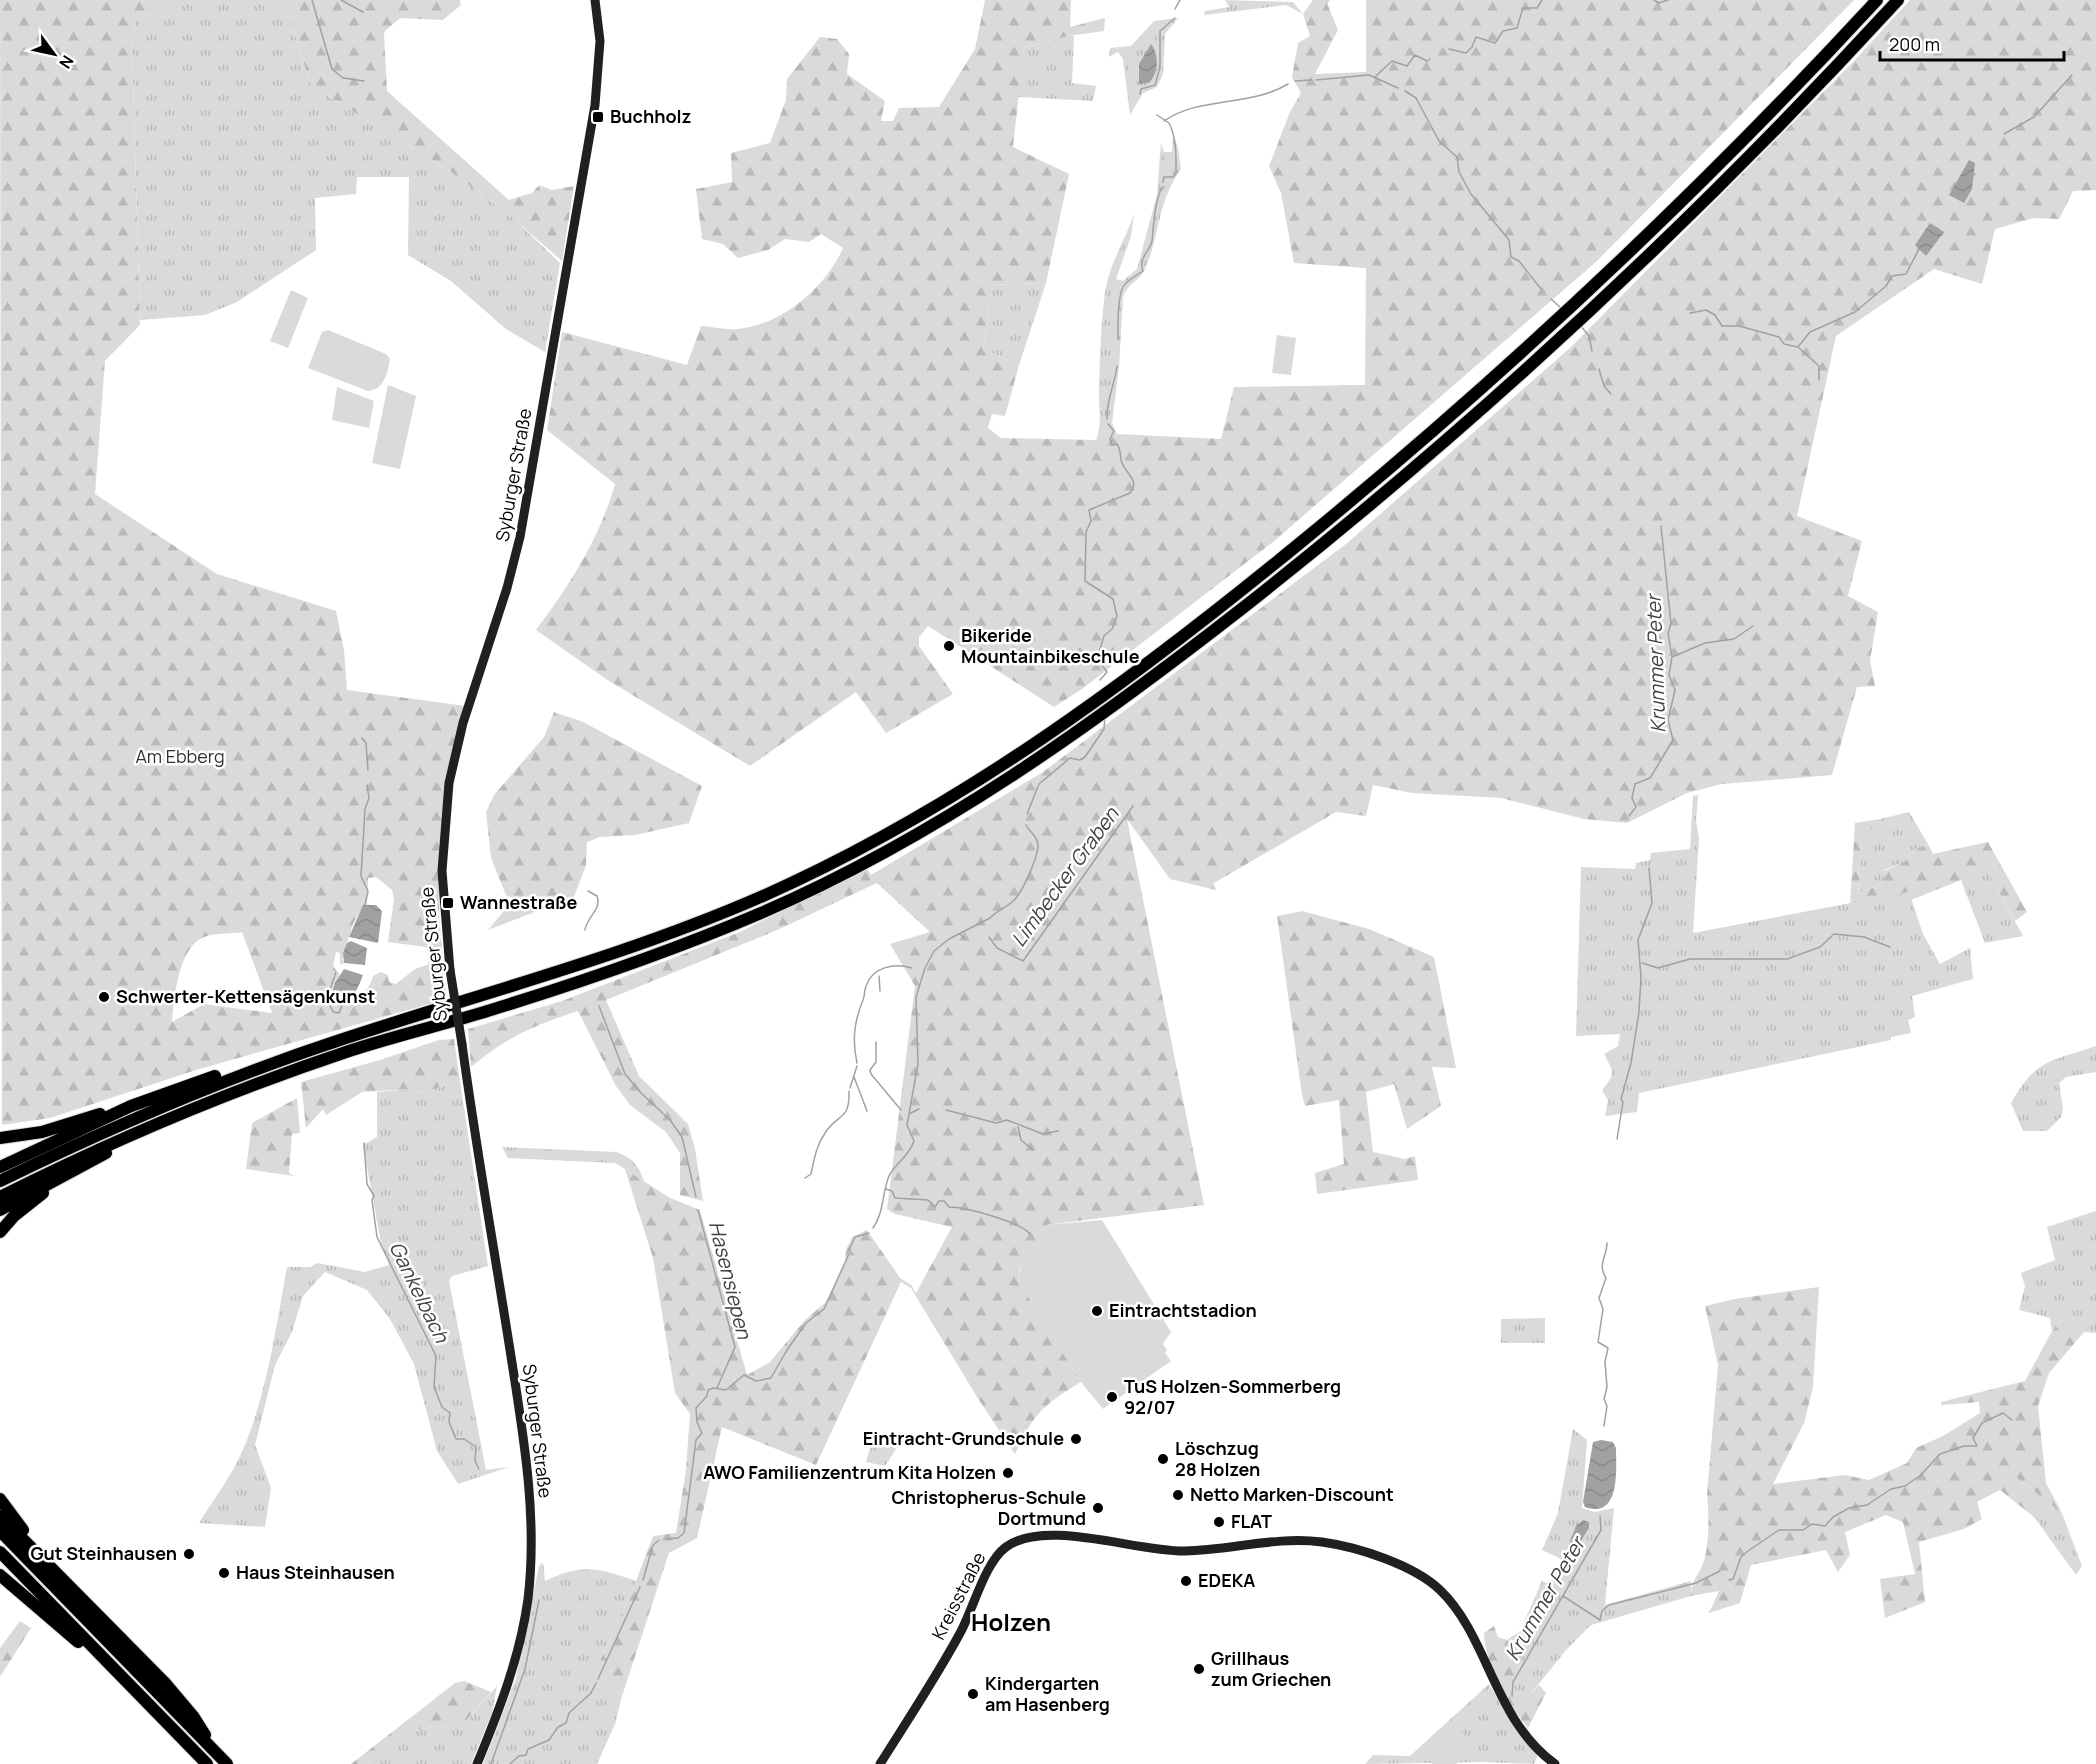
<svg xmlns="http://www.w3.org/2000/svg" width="2096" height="1764" viewBox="0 0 2096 1764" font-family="Manrope,sans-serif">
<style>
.grass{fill:url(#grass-tufts)}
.forest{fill:url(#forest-firs);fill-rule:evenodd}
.pitch{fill:#dadada}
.water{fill:url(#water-waves)}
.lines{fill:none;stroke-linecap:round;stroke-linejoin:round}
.stream{stroke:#a1a1a1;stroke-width:1.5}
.highway-casing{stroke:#dbdbdb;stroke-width:14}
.secondary{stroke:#202020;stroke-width:9}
.highway{stroke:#000;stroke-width:12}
.secondary-bridge{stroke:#202020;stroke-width:9}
.poi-dot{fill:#000;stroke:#fff;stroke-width:2}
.labels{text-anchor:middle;stroke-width:5;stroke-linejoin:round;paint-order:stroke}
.poi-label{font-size:18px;font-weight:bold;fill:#000;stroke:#fff;text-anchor:start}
.street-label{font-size:18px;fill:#000;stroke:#fff}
.park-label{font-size:18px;fill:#313131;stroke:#fff}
.water-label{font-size:20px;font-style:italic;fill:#424242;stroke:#fff}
.district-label{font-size:24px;font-weight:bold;fill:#000;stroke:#fff}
</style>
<defs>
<pattern id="grass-tufts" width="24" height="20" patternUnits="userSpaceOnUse" patternTransform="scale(1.5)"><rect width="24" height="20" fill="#dadada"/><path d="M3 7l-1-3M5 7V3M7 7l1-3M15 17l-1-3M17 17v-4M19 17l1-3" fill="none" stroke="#b9b9b9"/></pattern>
<pattern id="forest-firs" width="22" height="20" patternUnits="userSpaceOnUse" patternTransform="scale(1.5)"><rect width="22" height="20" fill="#dadada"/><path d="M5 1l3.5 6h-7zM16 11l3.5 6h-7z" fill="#b9b9b9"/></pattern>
<pattern id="water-waves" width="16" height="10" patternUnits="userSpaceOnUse" patternTransform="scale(1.5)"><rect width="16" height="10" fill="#a1a1a1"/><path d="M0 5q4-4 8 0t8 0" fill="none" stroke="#898989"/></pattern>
</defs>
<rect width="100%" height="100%" fill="#fff"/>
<!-- grass -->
<path class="grass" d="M173 0H284L311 86 447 169 511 216 560 263 545 352 506 329 451 281 408 255 409 177H357L356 194 315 198 316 250 237 302 205 315 140 320 132 44 136 21Z
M1225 0 1293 2 1303 14 1286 5 1204 15 1205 11 1229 7Z
M1178 18 1165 34 1163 74 1157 87 1143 93 1130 115 1123 59 1118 52 1109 57 1110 48 1131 46 1154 21Z
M1068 36H1074L1072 83 1096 86 1093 101 1018 97 1024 48Z
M1173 133 1178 148 1181 169C1156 205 1161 233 1145 269 1140 281 1126 284 1123 298L1119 367 1112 423 1117 434 1104 430 1096 440C1103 422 1098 405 1099 386 1100 355 1101 323 1105 293 1109 264 1125 241 1134 214L1131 236 1116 279 1123 281 1137 269 1157 195 1161 143 1164 152H1172Z
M1046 283 1019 365 983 349 992 285Z
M1698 795 1696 821 1699 838 1693 933 1909 892 1923 934 1940 964 1970 948 1973 979 1912 996 1915 1017 1908 1020 1911 1033 1891 1037V1040L1639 1093 1637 1112 1605 1116 1608 1100 1602 1090C1616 1073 1614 1073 1604 1054L1618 1046 1620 1034 1576 1036 1581 867 1635 869 1636 863 1650 860 1651 853 1690 849 1693 796Z
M1909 812 1928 844 1914 850 1904 862 1884 870V884L1858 893 1862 840 1880 819Z
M1984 865 2023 936 1985 943 1961 880Z
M2096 1046V1072L2066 1077 2059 1083 2063 1109 2061 1117 2047 1131H2023L2011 1103C2037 1058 2050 1062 2096 1046Z
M460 1081 488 1266 452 1276 449 1281 486 1470 509 1467 458 1484 437 1451 414 1364 390 1319 367 1290 325 1272 303 1296 292 1332 275 1365 255 1445 271 1488 265 1527 199 1523C211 1503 226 1484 236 1464 265 1409 276 1327 287 1267H310L317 1263 365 1272 389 1265 381 1243 363 1145 377 1137V1092L411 1089 421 1093Z
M502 1147 616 1152C633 1158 639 1166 644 1181L615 1163 508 1158Z
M2096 1211V1333L2084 1332 2065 1318 2052 1331 2050 1318 2019 1310 2025 1286 2021 1273 2055 1260 2047 1227Z
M1545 1318V1343H1501V1319Z
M1573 1429 1587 1440 1582 1508 1595 1512 1614 1508 1605 1605 1691 1581V1596L1591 1625 1567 1649 1524 1702 1511 1684 1521 1665 1507 1640 1520 1631 1542 1581 1549 1584 1561 1559 1542 1550 1558 1513Z
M878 1439 896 1449 885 1466 866 1462 871 1445Z
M2001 1471 2013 1475 2062 1513 2082 1566 2076 1575Z
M543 1562 545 1581C582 1563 599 1568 636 1581L595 1672 622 1696 615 1724 597 1764H483L516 1678 539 1566Z
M1489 1684 1518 1732 1538 1755 1534 1764 1483 1762 1365 1764 1373 1755 1410 1756Z
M497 1686 492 1713 471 1764H369L412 1730 464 1723Z"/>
<!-- forest -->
<path class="forest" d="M0 0H173L136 21 132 44 140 325 105 361 95 494 217 574 336 611 344 650 347 690 466 706 442 844 439 917 447 999 196 1070 50 1118 2 1125ZM376 877 392 890 394 899 388 942 426 947 430 959 427 965 415 969 396 984 389 982 388 975 381 972 373 976C369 993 350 1009 333 998L335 983 340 975 333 966 336 952 340 953V965L344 963 342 959 353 924 363 906 367 905 368 878ZM242 932 272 1013 204 1004 172 1022C174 999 178 947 204 937 215 933 230 934 242 932Z
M284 0H460L461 5 443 20 400 18 384 32 387 91 509 200 532 193 539 185 552 190 574 186 562 261 508 214 447 169 311 86Z
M985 0H1071L1070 27 1105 18 1104 31 1068 36 1024 48 1013 147 1069 174 1046 283 992 285 983 349 1019 365 1005 416 992 414 988 428 1001 438 1096 440 1104 430 1117 434 1221 439 1234 387 1365 385 1366 268 1294 263 1281 193 1269 166 1290 112 1301 93 1292 77 1298 43 1310 36 1303 14 1313 0H1331L1327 3 1338 30 1315 74 1366 72V0H1854L1597 261 1273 542 1082 689 1054 707 928 626 919 637V646L953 694 886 733 856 692 750 766 606 679 536 630C569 586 600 538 615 484L547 430 562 332 687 365 701 326C713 327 726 330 738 329 782 325 826 287 843 248L821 234 809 242 785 239 768 250 738 258 723 244 702 239 696 189 732 182 731 153 770 143 786 100 787 79 820 37 837 39 849 54 847 74 885 101 881 121H893L899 108 939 107 975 49Z
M1910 0H2096V190L2073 191 2059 219 2034 218 1995 229 1982 284 1934 269 1836 336 1797 516 1862 541 1848 596 1878 612 1870 661 1875 686 1857 687 1832 775 1722 784 1687 793 1627 823 1584 819 1501 798 1412 793 1373 785 1366 816 1336 812 1214 883 1216 890 1170 879 1127 819 1204 1205 1046 1225 1020 1268 1018 1280 1081 1382C1043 1405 1034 1413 1015 1454L977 1397 911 1288 901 1282 816 1465 722 1427 697 1538 669 1553 622 1696 595 1672 636 1581 653 1536 676 1533 686 1470 690 1414 675 1393 653 1258 625 1169 670 1198 700 1210 747 1375 770 1362 805 1320 826 1302 845 1262 846 1250 852 1237 867 1230 900 1278 911 1285 916 1293 952 1227 895 1214 887 1209 915 986 890 944 930 932 877 883 775 931 606 1000 639 1076 688 1124 695 1149 703 1201 680 1195V1153L666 1132 630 1105 616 1086 578 1011C533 1026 508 1036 471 1067L468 1029 562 1001 740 932 867 869 871 875 1043 772 1346 544 1570 348 1853 62Z
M554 712 583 722 702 786 689 823 635 835 600 837 587 842 586 865 574 897 488 930 514 899 506 895 491 858 486 812 494 795 544 737Z
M1880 819 1862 840 1858 893 1884 884V871L1904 862 1914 850 1928 844 1933 854 1988 842 2027 912 2015 921 1984 865 1961 880 1911 900 1909 892 1850 904 1855 823Z
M1302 911 1369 929 1434 957 1456 1068 1432 1067 1441 1106 1407 1129 1394 1084 1366 1092 1373 1152 1405 1159 1415 1156 1418 1180 1317 1194 1315 1173 1344 1164 1339 1100 1305 1106 1302 1095 1277 916Z
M454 1039 460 1081 421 1093 411 1089 362 1092 326 1115 323 1109 306 1128 301 1082 380 1060 439 1040Z
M297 1098 300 1133 292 1134 289 1173 294 1176 246 1169 252 1123Z
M1819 1287 1813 1387 1804 1423 1773 1484 1845 1475 1869 1480 1907 1463 1916 1448 1943 1436 1980 1413 1979 1402 1942 1405 1941 1402 2025 1381 2052 1331 2065 1318 2084 1332 2049 1373 2038 1406 2046 1483 2062 1513 2013 1475 2002 1471 2039 1521 2000 1490 1977 1502 1982 1519 1964 1529 1919 1542 1925 1602 1885 1618 1880 1579 1915 1574 1903 1522 1886 1515 1845 1532 1850 1555 1838 1572 1826 1550 1751 1565 1740 1603 1709 1613 1719 1591 1691 1596C1692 1578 1696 1580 1702 1566 1710 1549 1709 1512 1707 1494L1718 1365 1705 1306 1735 1299Z
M20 1621 31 1628 0 1677V1648Z
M1494 1626 1498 1637 1507 1640 1521 1665 1511 1684 1524 1701 1539 1685 1546 1693 1528 1728C1506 1702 1486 1667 1484 1633Z
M464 1681 491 1692 464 1723 412 1730 369 1764H351L455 1683Z"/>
<!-- pitch -->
<path class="pitch" d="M291 290 308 298 288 348 270 341Z
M328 330 386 354 390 359C388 372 384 390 368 391L308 368 322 332Z
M1277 335 1296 338 1291 375 1272 373Z
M388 385 416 396 400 469 372 463Z
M337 387 374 401 369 428 332 420Z
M1102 1220 1171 1332 1163 1344 1167 1350 1165 1353 1171 1361 1103 1409 1081 1382 1018 1280C1021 1259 1034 1242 1046 1225Z
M1457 1727 1475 1748 1456 1764H1432L1425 1755Z"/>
<!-- water -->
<path class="water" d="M1151 44C1159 54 1159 73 1149 83L1139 84V64Z
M1969 160 1975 163 1972 189 1964 203 1949 195Z
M1930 223 1944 232 1926 256 1915 245Z
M363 905H376L382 911 378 943 349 937Z
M351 941 367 948 365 965 344 963 343 953 347 943Z
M344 969 363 975C358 988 353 1003 336 1001L332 994 335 983Z
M1601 1440 1613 1442 1616 1448C1616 1468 1621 1520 1585 1507L1583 1502 1593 1442Z
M1583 1520 1589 1522V1528L1573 1553 1569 1555 1567 1549 1576 1526Z"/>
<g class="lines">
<!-- stream -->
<path class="stream" d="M312 0 332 69 343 78 364 81
M341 0 363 12
M1654 0 1659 3 1668 0
M1175 9 1180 0
M1449 49 1466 53 1472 47 1476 37 1495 43 1503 31 1517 28 1523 8H1537L1542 0
M1375 77 1392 61 1407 66 1415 55 1427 61 1430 59
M1316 80 1369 75 1398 88
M1295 81 1311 80
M1405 91 1416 98 1439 141 1457 157 1459 172 1471 194 1509 240 1511 257 1519 261 1541 289
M1140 94 1141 89 1155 85 1160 67V31L1175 18
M1157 115 1169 123C1177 139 1176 157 1176 173L1173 177H1164L1163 182
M1164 121C1200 96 1250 107 1288 84
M2004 134 2034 117 2072 75
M1551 299 1561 308
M1690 313 1706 310 1715 315 1722 326H1739L1779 337 1784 344 1798 347 1810 332 1855 312 1886 286 1892 276 1906 274 1919 249
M1580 325 1589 336 1592 351
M1118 340C1118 326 1117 298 1123 287 1126 281 1137 275 1143 271 1138 258 1150 251 1152 241 1154 224 1154 204 1162 187
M1799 348 1819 366V380
M1599 369 1604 386 1611 394
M1107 419C1106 401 1115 384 1117 366
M1672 657 1705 643 1734 639 1753 626
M1100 680 1107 672 1097 659 1104 636 1112 629 1117 616 1113 599 1085 581 1086 532 1091 521 1089 510 1130 493C1140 480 1127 475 1122 463 1119 456 1122 451 1117 444L1112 445 1110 439 1114 431 1108 424
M362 738 366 743 368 770
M1027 814 1039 784 1070 758 1080 760 1085 757 1104 729 1105 717
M1629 816 1636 807 1632 798 1635 784 1650 778 1673 740 1668 720 1675 690 1669 675 1672 657 1668 633 1671 624 1661 526
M365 905 368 891 361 876 365 809 369 798 367 785
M585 930C587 916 602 910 597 896L588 891
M960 934 965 939
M989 937 997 948 1023 961 1133 806
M1642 963 1658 968 1690 959H1787L1820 947 1834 934 1864 937 1890 947
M336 972 327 998 333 1012 339 1013 342 1005
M879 976 880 991
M599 1006 625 1074 642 1094 670 1120 682 1137 696 1197
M876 1042V1062L870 1070 871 1074 901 1110
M857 1063C852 1040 854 1022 863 1000 865 996 864 991 866 986 873 966 895 963 912 968
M854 1077 867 1111
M850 1088 857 1066
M946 1110 996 1123 1007 1120 1043 1134 1058 1131
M909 1114 919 1109
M1018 1127 1021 1140 1033 1150
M1617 1139 1623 1102 1621 1099 1631 1063 1639 1012 1641 977 1638 940 1652 903 1649 868
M364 1143 367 1184 374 1196 372 1200 377 1237 436 1356 434 1387 442 1407 450 1413 449 1422 456 1439H464L476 1447 475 1461 479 1469
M805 1178 811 1174C814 1160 816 1146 825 1133 838 1113 850 1121 849 1091
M886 1189 892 1191 895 1198 928 1200 935 1207 939 1201H944L949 1207C965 1207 1021 1222 1030 1234
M698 1210 735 1347 717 1388
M873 1228C884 1213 882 1193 889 1176 895 1163 909 1157 914 1141L907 1125 918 1064 916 997 925 968 934 951 949 939 990 918C997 910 1006 908 1013 901 1022 894 1038 857 1038 845 1038 836 1029 832 1026 825
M849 1250 855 1237 869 1233
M1604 1426 1607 1406 1604 1399 1607 1387 1605 1362 1608 1348 1598 1342 1603 1309 1599 1298 1606 1278C1597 1264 1607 1257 1607 1243
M666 1539 678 1538 684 1533 696 1440 702 1433 697 1422 696 1408 707 1396 708 1390 713 1388 726 1390 744 1375 756 1381 771 1378 787 1350 806 1323 824 1309 848 1256
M643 1580 653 1545 659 1540
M1729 1580 1733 1579 1741 1557 1748 1551 1779 1530H1803L1812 1524 1825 1526 1833 1517 1849 1508 1867 1505 1891 1489 1905 1486 1921 1475 1940 1454 1964 1446H1977L1973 1438 1982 1423 2003 1413 2012 1420
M1563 1596 1600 1620 1602 1611 1609 1605 1696 1583 1720 1571
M598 1679 640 1587
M1512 1696 1513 1682 1601 1530 1600 1516
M491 1764 525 1669 539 1600
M510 1764 519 1756 526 1755 528 1749 549 1740 558 1727 566 1723 569 1713 591 1693 596 1683"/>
<defs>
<path id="highway" d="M0 1138 42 1132 100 1114
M0 1167 131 1106 215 1076
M0 1181C109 1128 219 1080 334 1042 478 994 624 957 763 896 961 808 1134 679 1300 543 1505 375 1698 194 1877 0
M0 1197C113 1140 229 1091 349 1051 392 1037 437 1026 481 1013 576 984 670 952 761 913 937 837 1093 725 1244 607 1478 423 1697 219 1898 0
M0 1210 106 1153
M0 1232 14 1216 43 1193
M0 1499 23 1530
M0 1516 166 1684 193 1716 205 1735
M0 1531 227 1764
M0 1552 207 1764
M0 1575 78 1642"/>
</defs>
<!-- highway casing -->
<use href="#highway" class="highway-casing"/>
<!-- secondary -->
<path class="secondary" d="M450 970 442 871 449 783 463 723 507 588 520 537 595 105 600 41 595 0
M462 1044C476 1147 494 1248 510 1350 523 1433 538 1516 528 1599 520 1657 499 1711 477 1764
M880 1764C907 1721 935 1679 959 1635 973 1611 984 1563 1006 1547 1045 1518 1137 1552 1185 1551 1231 1550 1277 1536 1322 1542 1358 1547 1414 1565 1440 1590 1489 1637 1493 1719 1555 1764"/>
<!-- highway -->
<use href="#highway" class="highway"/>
<!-- secondary-bridge -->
<path class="secondary-bridge" d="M450 970 462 1044"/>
</g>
<!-- markers -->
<g class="poi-dot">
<rect x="592" y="111" width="12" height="12" rx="3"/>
<circle cx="949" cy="646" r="6"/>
<rect x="442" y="897" width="12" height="12" rx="3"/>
<circle cx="104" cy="997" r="6"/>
<circle cx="1097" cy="1311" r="6"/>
<circle cx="1112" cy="1397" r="6"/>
<circle cx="1076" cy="1439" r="6"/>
<circle cx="1163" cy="1459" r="6"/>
<circle cx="1008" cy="1473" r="6"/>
<circle cx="1178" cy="1495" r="6"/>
<circle cx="1098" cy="1508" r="6"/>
<circle cx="1219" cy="1522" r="6"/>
<circle cx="189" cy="1554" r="6"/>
<circle cx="224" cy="1573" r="6"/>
<circle cx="1186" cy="1581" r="6"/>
<circle cx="1199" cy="1669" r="6"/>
<circle cx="973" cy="1694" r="6"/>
</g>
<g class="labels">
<!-- poi labels -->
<g class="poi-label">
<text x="610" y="123">Buchholz</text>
<text x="961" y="642">Bikeride<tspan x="961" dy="21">Mountainbikeschule</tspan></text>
<text x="460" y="909">Wannestraße</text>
<text x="116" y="1003">Schwerter-Kettensägenkunst</text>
<text x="1109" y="1317">Eintrachtstadion</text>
<text x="1124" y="1393">TuS Holzen-Sommerberg<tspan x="1124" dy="21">92/07</tspan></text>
<text x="1064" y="1445" text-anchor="end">Eintracht-Grundschule</text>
<text x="1175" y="1455">Löschzug<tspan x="1175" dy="21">28 Holzen</tspan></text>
<text x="996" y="1479" text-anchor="end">AWO Familienzentrum Kita Holzen</text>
<text x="1190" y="1501">Netto Marken-Discount</text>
<text x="1086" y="1504" text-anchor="end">Christopherus-Schule<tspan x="1086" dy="21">Dortmund</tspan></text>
<text x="1231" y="1528">FLAT</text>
<text x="177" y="1560" text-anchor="end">Gut Steinhausen</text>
<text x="236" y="1579">Haus Steinhausen</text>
<text x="1198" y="1587">EDEKA</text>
<text x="1211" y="1665">Grillhaus<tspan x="1211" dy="21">zum Griechen</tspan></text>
<text x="985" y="1690">Kindergarten<tspan x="985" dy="21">am Hasenberg</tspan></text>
</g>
<!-- street labels -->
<g class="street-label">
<text transform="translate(514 475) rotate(-80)" y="6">Syburger Straße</text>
<text transform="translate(434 954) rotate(-96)" y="6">Syburger Straße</text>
<text transform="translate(537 1431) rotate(83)" y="6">Syburger Straße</text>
<text transform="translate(959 1596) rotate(-63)" y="6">Kreisstraße</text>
</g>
<!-- park labels -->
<g class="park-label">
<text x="180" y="763">Am Ebberg</text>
</g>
<!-- water labels -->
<g class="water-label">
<text transform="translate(1656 664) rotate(-92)" y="7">Krummer Peter</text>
<text transform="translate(1065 877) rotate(-54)" y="7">Limbecker Graben</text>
<text transform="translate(730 1280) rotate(76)" y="7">Hasensiepen</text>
<text transform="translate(419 1292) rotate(64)" y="7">Gankelbach</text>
<text transform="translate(1545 1599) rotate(-60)" y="7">Krummer Peter</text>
</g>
<!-- district labels -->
<g class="district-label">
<text x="1011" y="1631">Holzen</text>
</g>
</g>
<!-- north arrow -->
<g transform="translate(54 54) rotate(123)" stroke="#ffffff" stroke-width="4.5" paint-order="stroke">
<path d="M0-4.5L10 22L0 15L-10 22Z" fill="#000000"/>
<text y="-9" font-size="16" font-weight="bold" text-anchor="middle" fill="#000000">N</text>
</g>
<!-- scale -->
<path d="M1880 51v9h184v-9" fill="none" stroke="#000000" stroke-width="3"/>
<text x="1889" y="51" font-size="18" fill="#000000" stroke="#ffffff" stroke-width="4.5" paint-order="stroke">200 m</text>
</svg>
